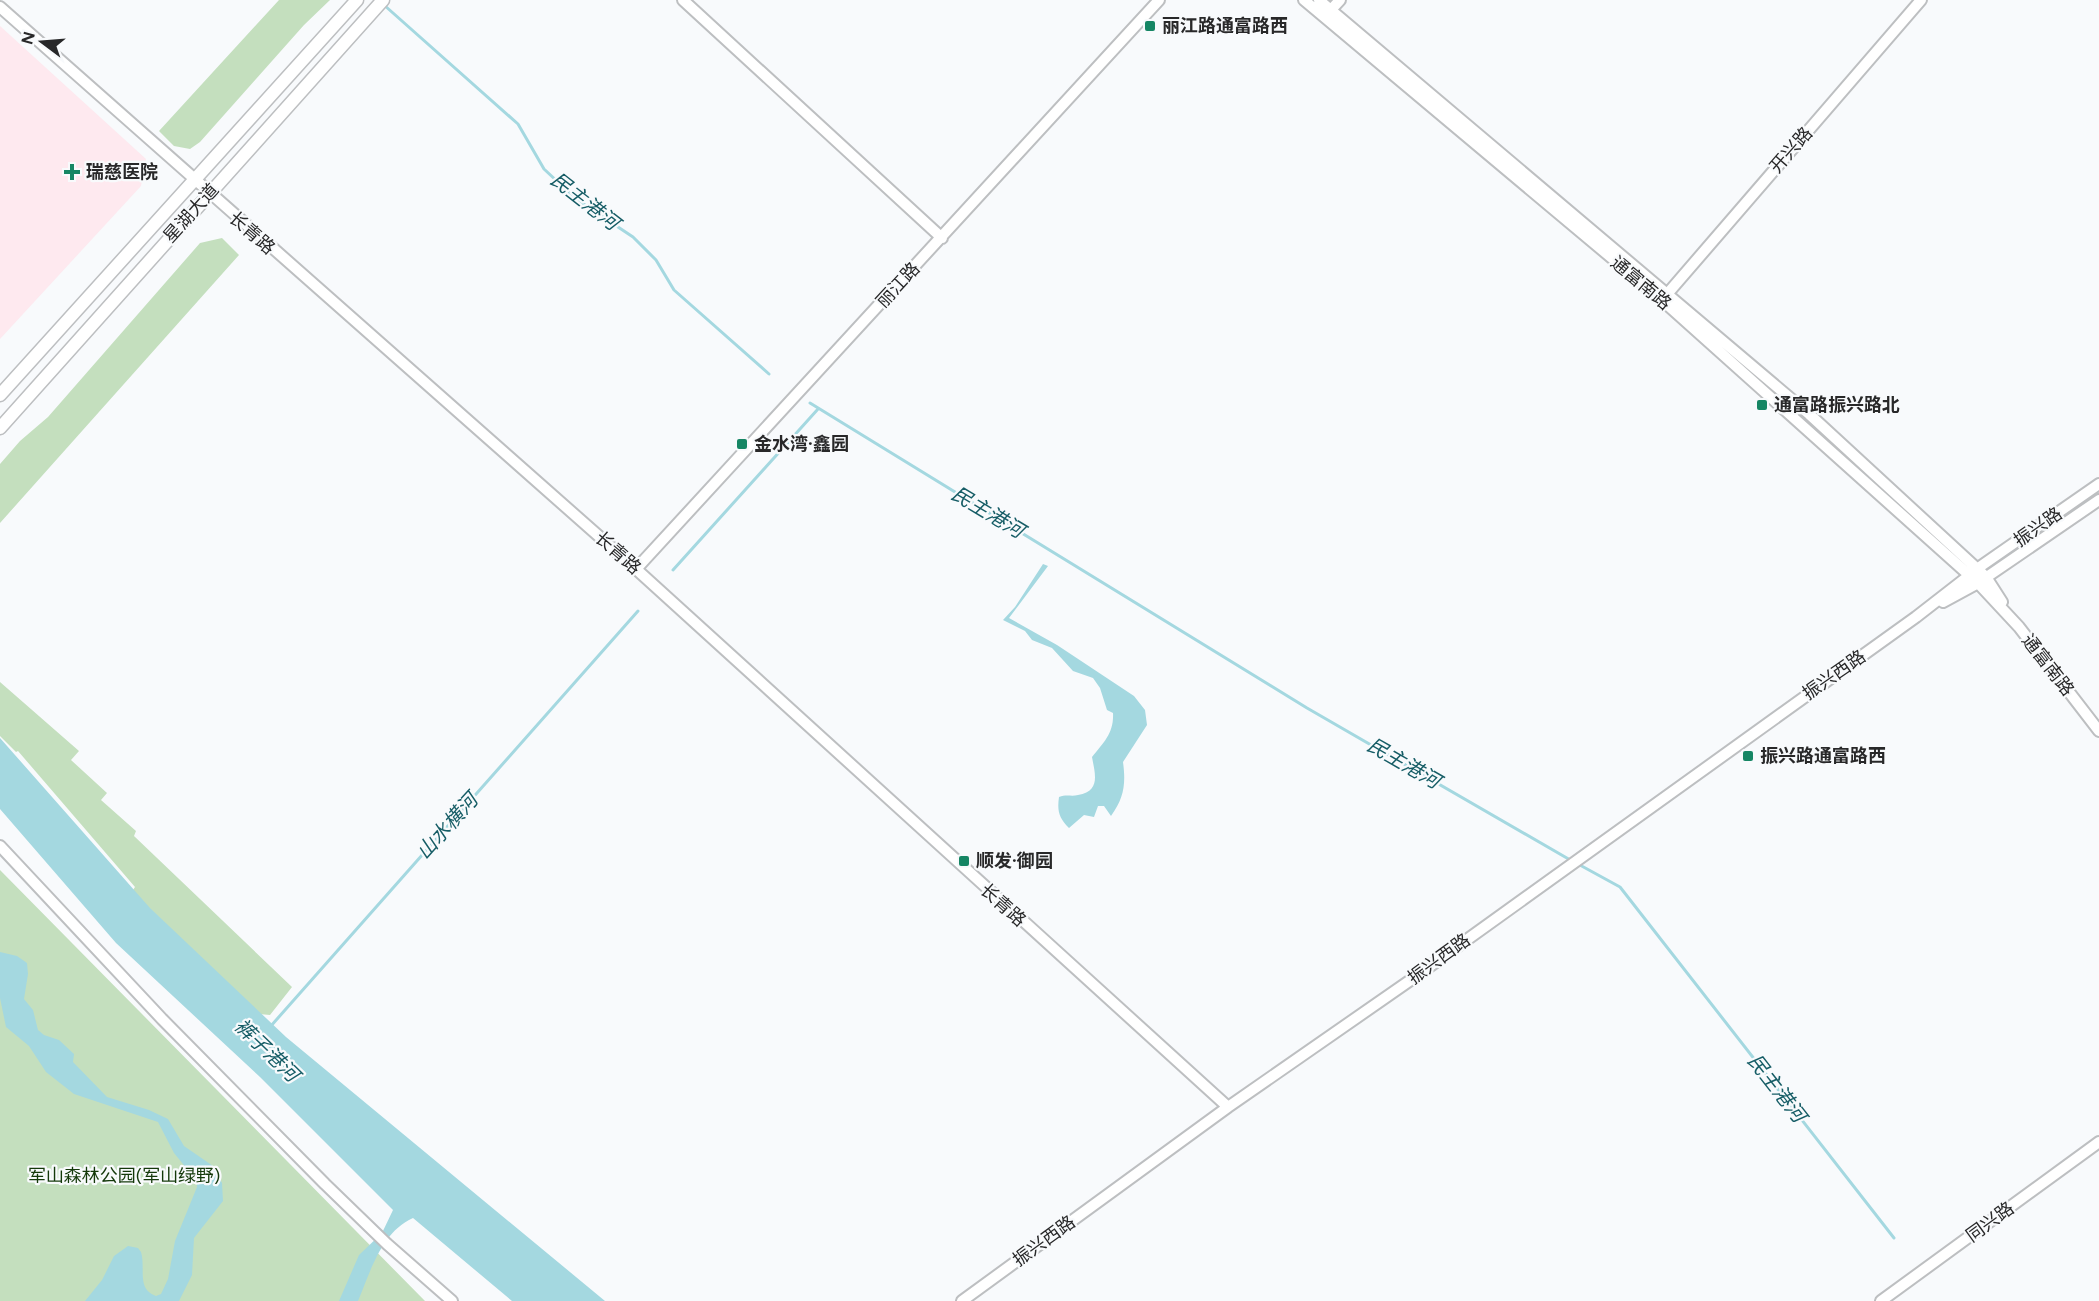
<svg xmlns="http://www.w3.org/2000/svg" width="2099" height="1301" viewBox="0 0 2099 1301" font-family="Figtree,'Noto Sans SC',sans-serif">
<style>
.medical{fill:#fee9ef}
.green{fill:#c4dfbe}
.water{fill:#a4d8e0}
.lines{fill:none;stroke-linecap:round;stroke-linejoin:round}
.stream{stroke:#a4d8e0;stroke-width:3}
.tertiary-casing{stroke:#bdbfc1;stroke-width:14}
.secondary-casing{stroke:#bdbfc1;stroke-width:14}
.primary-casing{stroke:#bdbfc1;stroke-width:15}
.tertiary{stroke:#fff;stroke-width:10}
.secondary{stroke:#fff;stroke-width:10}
.primary{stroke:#fff;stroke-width:12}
.poi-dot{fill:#168664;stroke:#f8fafc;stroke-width:2}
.labels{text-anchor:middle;stroke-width:4.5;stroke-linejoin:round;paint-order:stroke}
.poi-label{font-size:18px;font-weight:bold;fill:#282829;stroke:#f8fafc;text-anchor:start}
.street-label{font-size:18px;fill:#282829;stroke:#f8fafc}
.park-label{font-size:18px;fill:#14390a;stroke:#f8fafc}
.water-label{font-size:20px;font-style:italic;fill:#165d66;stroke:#f8fafc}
</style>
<rect width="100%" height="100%" fill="#f8fafc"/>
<!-- medical -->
<path class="medical" d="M0 26 146 159 141 186 0 339Z"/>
<!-- green -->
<path class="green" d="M279 0H330L304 25 200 142 190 149 174 146 159 131Z
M222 238 239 255 0 523V464L20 441 48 417 200 243Z
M0 682 79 751 71 760 107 793 101 800 136 831 134 836 292 987 270 1015 259 1014 144 903 133 890 135 887 18 751 16 752 0 736Z
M0 870 425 1301H0Z"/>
<!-- water -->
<path class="water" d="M1043 564 1048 566 1009 618 1057 645 1134 696 1145 710 1147 725 1123 762C1126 784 1124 798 1111 816L1104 806H1098L1094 817 1084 815 1069 828C1059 818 1057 811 1059 797 1067 794 1071 797 1078 795 1101 791 1095 774 1092 757 1104 742 1114 733 1113 713L1107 710 1100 688 1093 678 1073 671 1052 648 1032 640 1025 631 1003 620 1015 607Z
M0 738 150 908 286 1037 605 1301H512L413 1218C381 1232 370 1273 358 1301H339L359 1255 382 1233 393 1210 260 1077 116 943 0 809Z
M0 952 17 956 27 963 28 974 24 999 33 1010 38 1030 44 1035 59 1040 74 1054 73 1062 107 1097 149 1110 168 1119 184 1146 213 1166 222 1183 223 1201 194 1238 192 1275 179 1301H85L102 1280 114 1256 128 1246 138 1248 141 1252C146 1268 136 1289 156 1296L161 1294 168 1279 175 1241 197 1187 196 1180 174 1153 158 1122 74 1094 46 1072 29 1046 6 1027 0 998Z"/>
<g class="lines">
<!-- stream -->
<path class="stream" d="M384 5 518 124 544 169 576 199 633 237 656 260 674 290 769 374
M810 403 1307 708 1572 861
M673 570 818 409
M1578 864 1620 887 1894 1238
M270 1027 638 611"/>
<defs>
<path id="tertiary" d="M683 0 942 238
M0 7 636 569 1228 1107
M1326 15 1340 0
M1662 300 1921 0
M636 569 1159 0
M1986 577 2002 602
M1943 602 1978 583 2019 627 2099 731
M0 846 162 1019 325 1184 387 1244 452 1301
M962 1301 1228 1107 1415 977 1916 617 1970 575
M1881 1301 2099 1142"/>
<path id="secondary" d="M1304 0 1662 300 1978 583 2099 500
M1319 0 1809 414 1986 577
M1971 573 2099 484"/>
<path id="primary" d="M0 395 357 0
M0 428 383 0"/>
</defs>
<!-- tertiary casing -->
<use href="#tertiary" class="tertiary-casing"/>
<!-- secondary casing -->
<use href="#secondary" class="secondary-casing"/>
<!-- primary casing -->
<use href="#primary" class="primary-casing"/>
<!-- tertiary -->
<use href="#tertiary" class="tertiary"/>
<!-- secondary -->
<use href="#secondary" class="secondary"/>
<!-- primary -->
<use href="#primary" class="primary"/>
</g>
<!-- markers -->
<g class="poi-dot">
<rect x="1144" y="20" width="12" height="12" rx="3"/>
<path d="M69 163h6v6h6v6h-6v6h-6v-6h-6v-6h6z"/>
<rect x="1756" y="399" width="12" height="12" rx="3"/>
<rect x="736" y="438" width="12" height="12" rx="3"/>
<rect x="1742" y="750" width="12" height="12" rx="3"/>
<rect x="958" y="855" width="12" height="12" rx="3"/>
</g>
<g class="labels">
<!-- poi labels -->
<g class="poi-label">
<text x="1162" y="32">丽江路通富路西</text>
<text x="86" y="178">瑞慈医院</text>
<text x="1774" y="411">通富路振兴路北</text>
<text x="754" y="450">金水湾·鑫园</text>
<text x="1760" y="762">振兴路通富路西</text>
<text x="976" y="867">顺发·御园</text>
</g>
<!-- street labels -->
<g class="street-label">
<text transform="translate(1791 150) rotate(-49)" y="6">开兴路</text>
<text transform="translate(191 213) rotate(-48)" y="6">星湖大道</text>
<text transform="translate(252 233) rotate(41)" y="6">长青路</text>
<text transform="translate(1641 283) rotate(40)" y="6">通富南路</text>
<text transform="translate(898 285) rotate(-47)" y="6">丽江路</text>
<text transform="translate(2038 527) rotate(-35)" y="6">振兴路</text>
<text transform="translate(618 553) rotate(41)" y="6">长青路</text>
<text transform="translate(2048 665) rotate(52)" y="6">通富南路</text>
<text transform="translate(1834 675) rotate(-35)" y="6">振兴西路</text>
<text transform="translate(1003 905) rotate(42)" y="6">长青路</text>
<text transform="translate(1439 959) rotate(-36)" y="6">振兴西路</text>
<text transform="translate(1990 1222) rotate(-36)" y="6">同兴路</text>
<text transform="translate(1044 1241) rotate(-36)" y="6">振兴西路</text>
</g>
<!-- park labels -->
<g class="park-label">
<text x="124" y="1182">军山森林公园(军山绿野)</text>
</g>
<!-- water labels -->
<g class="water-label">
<text transform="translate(585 201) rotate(38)" y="7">民主港河</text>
<text transform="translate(988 512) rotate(31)" y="7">民主港河</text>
<text transform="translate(1404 763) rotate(30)" y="7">民主港河</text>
<text transform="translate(447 826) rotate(-48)" y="7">山水横河</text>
<text transform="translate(267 1050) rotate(44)" y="7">裤子港河</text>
<text transform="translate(1777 1088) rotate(52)" y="7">民主港河</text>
</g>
</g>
<!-- north arrow -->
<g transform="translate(42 42) rotate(286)" stroke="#f8fafc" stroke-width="4.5" paint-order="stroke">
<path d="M0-4.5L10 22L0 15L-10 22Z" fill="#282829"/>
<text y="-9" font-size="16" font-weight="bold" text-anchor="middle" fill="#282829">N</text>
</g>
</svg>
